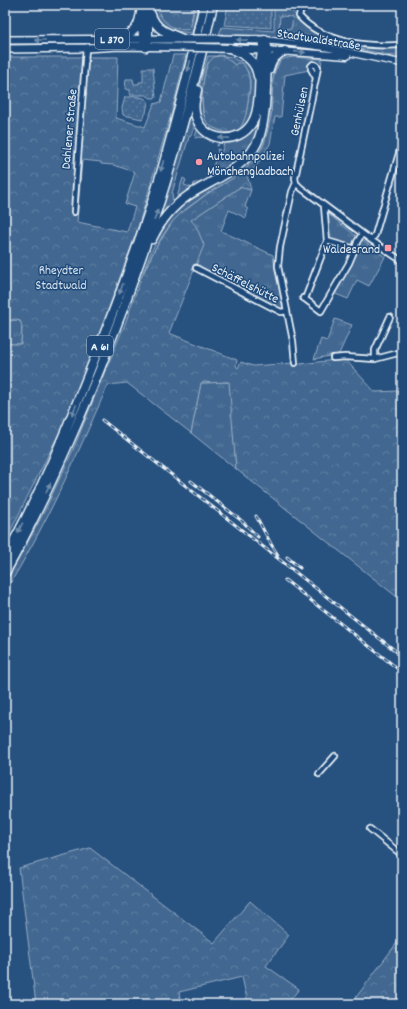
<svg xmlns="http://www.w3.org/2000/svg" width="407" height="1009" viewBox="0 0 407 1009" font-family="Dekko,sans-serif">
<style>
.built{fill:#355d88}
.grass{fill:url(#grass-tufts);stroke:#96acc4;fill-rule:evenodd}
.forest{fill:url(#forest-crowns);stroke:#96acc4;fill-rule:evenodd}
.garden{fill:url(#garden-dots);stroke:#96acc4}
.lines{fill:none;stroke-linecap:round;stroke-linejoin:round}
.minor-casing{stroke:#e8f1f8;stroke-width:8}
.secondary-casing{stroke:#e8f1f8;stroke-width:9}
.primary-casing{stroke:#e8f1f8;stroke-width:10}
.motorway-casing{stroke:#e8f1f8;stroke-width:11}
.minor{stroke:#1f4a7a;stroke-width:4.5}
.secondary{stroke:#1f4a7a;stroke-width:6}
.primary{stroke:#1f4a7a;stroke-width:7}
.motorway{stroke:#1f4a7a;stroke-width:8}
.rail-casing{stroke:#e8f1f8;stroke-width:3}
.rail{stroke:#1f4a7a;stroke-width:1.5;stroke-dasharray:4.5;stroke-linecap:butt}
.primary-bridge-casing{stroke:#e8f1f8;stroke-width:10;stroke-linecap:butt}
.primary-bridge{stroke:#1f4a7a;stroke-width:7}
.oneway{fill:#6f8dac}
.poi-dot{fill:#ff9aa2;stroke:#1f4a7a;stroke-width:1.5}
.labels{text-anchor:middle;stroke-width:3;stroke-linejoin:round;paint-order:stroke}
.shield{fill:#1f4a7a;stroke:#acbfd2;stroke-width:1}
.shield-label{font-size:12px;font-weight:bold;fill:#e8f1f8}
.street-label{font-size:13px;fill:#e8f1f8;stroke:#1f4a7a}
.poi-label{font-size:13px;fill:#e8f1f8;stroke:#1f4a7a;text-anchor:start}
.park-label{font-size:13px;fill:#d8e3ee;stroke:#1f4a7a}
</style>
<defs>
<pattern id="grass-tufts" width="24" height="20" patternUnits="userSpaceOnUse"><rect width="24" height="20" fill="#436891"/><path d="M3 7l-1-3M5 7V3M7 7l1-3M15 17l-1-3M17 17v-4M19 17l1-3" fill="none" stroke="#5e7ea1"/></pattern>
<pattern id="forest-crowns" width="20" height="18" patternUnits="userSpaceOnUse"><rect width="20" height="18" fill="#436891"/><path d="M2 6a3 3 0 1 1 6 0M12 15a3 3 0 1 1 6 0" fill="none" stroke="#5e7ea1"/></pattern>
<pattern id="garden-dots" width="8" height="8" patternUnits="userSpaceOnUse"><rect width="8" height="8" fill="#436891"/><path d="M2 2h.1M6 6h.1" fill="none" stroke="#5e7ea1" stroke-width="1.8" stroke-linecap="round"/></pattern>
</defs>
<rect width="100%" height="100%" fill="#27517f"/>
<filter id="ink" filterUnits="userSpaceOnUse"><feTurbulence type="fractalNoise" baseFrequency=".025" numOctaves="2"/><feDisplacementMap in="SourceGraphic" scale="8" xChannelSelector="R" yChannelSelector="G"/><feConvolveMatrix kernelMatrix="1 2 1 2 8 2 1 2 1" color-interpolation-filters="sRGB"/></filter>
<g filter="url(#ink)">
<!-- built -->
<path class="built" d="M280 16 293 17 292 29 279 28Z"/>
<!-- grass -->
<path class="grass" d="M152 5H156L160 16 191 26 195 5H198L192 33C180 32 164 30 156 20 153 17 153 9 152 5Z
M274 5H286C298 18 309 29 325 36L324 39H333L402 46V54L394 56 354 48 298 39 223 36V34H219L222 27 274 31ZM280 16 293 17 291 29 279 28Z
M219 55 232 57 236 60 239 61 248 59C251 64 255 70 256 76 259 84 253 119 246 126 230 142 204 135 198 113 194 97 204 71 208 56H216ZM220 56 225 57 235 65 242 63 248 72 250 80V89L246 114 230 134 214 128 203 114 202 100 204 78 208 63 214 57Z
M275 60 280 61C270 76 273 97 271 114 270 129 265 145 257 157 245 176 223 183 205 195 197 201 188 207 181 213 163 229 151 257 141 278 152 247 165 216 194 198 218 182 239 175 257 150L270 70Z
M263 97 259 131 243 160 210 180 208 178 207 174H209V177L212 178 213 175H214L216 168 213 167 218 151 217 149 220 150 219 153 221 154 224 144 219 143 218 146H217V145L221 141 240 137Z
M192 111C195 120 196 130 189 137L172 193C175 209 166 216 157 228Z
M198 126 215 139 212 143C207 138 202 136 195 138Z
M183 178 186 180 184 185 193 188 194 183H198L203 181 206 183 177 203V197Z
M240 187 251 190 245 207 248 209 246 218 229 210 221 231 273 255 276 275 284 308 280 311 195 268 191 220Z
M327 213 356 236C356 241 354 244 349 245L329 239Z
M361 239 385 257 369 286 357 280 348 299 333 293 355 254Z
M335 319 352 325 339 354 314 359 321 339 327 341Z
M18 320 22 324 21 344H5V321H7Z
M230 382 236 469 191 433 201 383Z"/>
<!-- forest -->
<path class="forest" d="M156 5H195L189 29C186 30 183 30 180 29 166 27 160 18 156 5Z
M173 55H186L172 111 136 234 74 403 5 542V344H21C21 339 24 323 19 320 15 319 9 321 5 320V57H118L116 118 145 127 154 104 161 102ZM82 160 101 162V164L113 165 135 172 125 204 135 207 127 232 77 222Z
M220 56 225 57 235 65 237 63H242C252 75 250 86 248 101 247 110 244 134 230 133 228 133 224 132 222 131 217 129 212 128 208 124 199 113 202 76 208 64 209 61 212 59 214 57Z
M294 57 322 59 321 66 315 63 309 70 285 75 281 117H275L270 144 257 165 247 175 251 190 240 187 191 220 196 226 204 245 169 333 237 360 236 366 238 368 241 362 253 366 293 363 300 364 345 359 375 392 398 391 402 387V601L236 469 229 382 201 383 191 433 127 383 108 385C77 455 46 526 5 592V583L17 562 44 512 73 450 101 381 125 324 141 278 155 249 173 221 180 214 207 194 235 177 244 171 256 158 264 144 267 133 271 116 273 80 275 71 280 61 286 58Z
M90 848 214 943 250 901 289 935 266 966 299 989 287 1004H248L242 977 179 992 181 1004H36L19 868Z
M402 936V1004H351Z"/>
<!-- garden -->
<path class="garden" d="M228 5H271V28L224 25Z
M143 68H153L156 98H151L146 95H130V90L125 89 126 79H133L134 84H139V82H143Z
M125 97C132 97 142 95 148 101L146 113 142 119 123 115 122 108Z"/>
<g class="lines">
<defs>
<path id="minor" d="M305 5 300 12 299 16C323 43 368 47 402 45
M316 78 311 69V66L313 64 316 65 318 67 316 78 295 178 296 183 301 188 371 240
M402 143 375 235 371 240 402 261
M324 206 327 241 355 249 357 242 362 234
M74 212 86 48
M196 268 281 312 287 311
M303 298 305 299 327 241
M305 299 321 311 349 263 355 249
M333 358 345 357 375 359 398 353 402 352
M375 359V350L390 317
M295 363 293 341 278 266 280 247 292 192 295 185 296 183
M319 774 335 756
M370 829 402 855"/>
<path id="secondary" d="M265 40C287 43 308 44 330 48 354 53 378 59 402 63
M265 50 347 56"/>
<path id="primary" d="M219 39 265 40
M5 40 181 39
M217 48 262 50
M5 49 86 48 119 46 181 47"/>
<path id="motorway" d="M148 6C154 29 162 31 183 39
M142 18 143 39 146 47
M118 39C138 32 139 26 142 7
M146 46 148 39V14
M230 48C244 55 255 59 258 76
M269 70C271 61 276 54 285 51
M197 90C195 99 193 108 196 117 204 143 239 145 252 123 258 114 258 103 259 93 260 76 259 57 265 41
M152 239C160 222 173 206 189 195 214 179 248 168 259 138 268 112 265 78 268 50L265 40
M5 557C39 497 65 433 90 370 117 303 143 235 163 166 178 113 192 59 204 5
M5 573C42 507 72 438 100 369 147 251 185 129 213 5"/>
</defs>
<!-- minor casing -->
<use href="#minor" class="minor-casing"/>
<!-- secondary casing -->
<use href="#secondary" class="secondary-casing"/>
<!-- primary casing -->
<use href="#primary" class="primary-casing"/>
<!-- motorway casing -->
<use href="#motorway" class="motorway-casing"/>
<!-- minor -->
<use href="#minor" class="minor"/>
<!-- secondary -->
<use href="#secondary" class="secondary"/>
<!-- primary -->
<use href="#primary" class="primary"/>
<!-- motorway -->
<use href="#motorway" class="motorway"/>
<defs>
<path id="rail" d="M102 420 402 656
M191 481 242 521 258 537
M256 516 271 544 278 555
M287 557 300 568
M285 580 402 672"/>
</defs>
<!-- rail casing -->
<use href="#rail" class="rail-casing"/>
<!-- rail -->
<use href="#rail" class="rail"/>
<defs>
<path id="primary-bridge" d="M183 39H219
M181 47 217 48"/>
</defs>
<!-- primary-bridge casing -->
<use href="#primary-bridge" class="primary-bridge-casing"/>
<!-- primary-bridge -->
<use href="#primary-bridge" class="primary-bridge"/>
</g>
<!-- one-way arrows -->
<defs><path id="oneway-solid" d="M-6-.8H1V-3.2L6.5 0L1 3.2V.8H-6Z"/></defs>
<g class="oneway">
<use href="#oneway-solid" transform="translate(40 40) rotate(180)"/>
<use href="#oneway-solid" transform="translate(242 40) rotate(-178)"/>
<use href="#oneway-solid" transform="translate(300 52) rotate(4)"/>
<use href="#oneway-solid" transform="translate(189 66) rotate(104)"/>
<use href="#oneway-solid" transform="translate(224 138) rotate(-179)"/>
<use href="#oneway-solid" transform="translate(162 166) rotate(106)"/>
<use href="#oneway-solid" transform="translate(156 215) rotate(-71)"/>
<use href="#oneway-solid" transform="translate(121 289) rotate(110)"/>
<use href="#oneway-solid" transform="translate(74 410) rotate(113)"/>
<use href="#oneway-solid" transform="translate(48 488) rotate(-65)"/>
<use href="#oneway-solid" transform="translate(20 528) rotate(117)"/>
</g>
</g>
<!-- markers -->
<g class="poi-dot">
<circle cx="199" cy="162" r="4"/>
<rect x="384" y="244" width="8" height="8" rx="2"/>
</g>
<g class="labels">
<!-- shield labels -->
<g class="shield">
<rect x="95" y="29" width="34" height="20" rx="3"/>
<rect x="87" y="336" width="26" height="20" rx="3"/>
</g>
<g class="shield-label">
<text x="112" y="43">L 370</text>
<text x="100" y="350">A 61</text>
</g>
<!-- street labels -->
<g class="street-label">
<text transform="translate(319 38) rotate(9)" y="5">Stadtwaldstraße</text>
<text transform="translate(298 111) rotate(-78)" y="5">Genhülsen</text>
<text transform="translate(68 129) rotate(-85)" y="5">Dahlener Straße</text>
<text transform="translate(246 282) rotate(27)" y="5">Schäffelshütte</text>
</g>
<!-- poi labels -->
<g class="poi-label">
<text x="207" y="160">Autobahnpolizei<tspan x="207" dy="15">Mönchengladbach</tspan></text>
<text x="380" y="253" text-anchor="end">Waldesrand</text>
</g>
<!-- park labels -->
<g class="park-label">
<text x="61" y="274">Rheydter<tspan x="61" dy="15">Stadtwald</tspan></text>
</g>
</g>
<!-- margin -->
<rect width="407" height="1009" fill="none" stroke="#1f4a7a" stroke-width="20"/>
<rect x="10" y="10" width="387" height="989" fill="none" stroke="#e8f1f8" stroke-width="1.5" filter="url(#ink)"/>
</svg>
